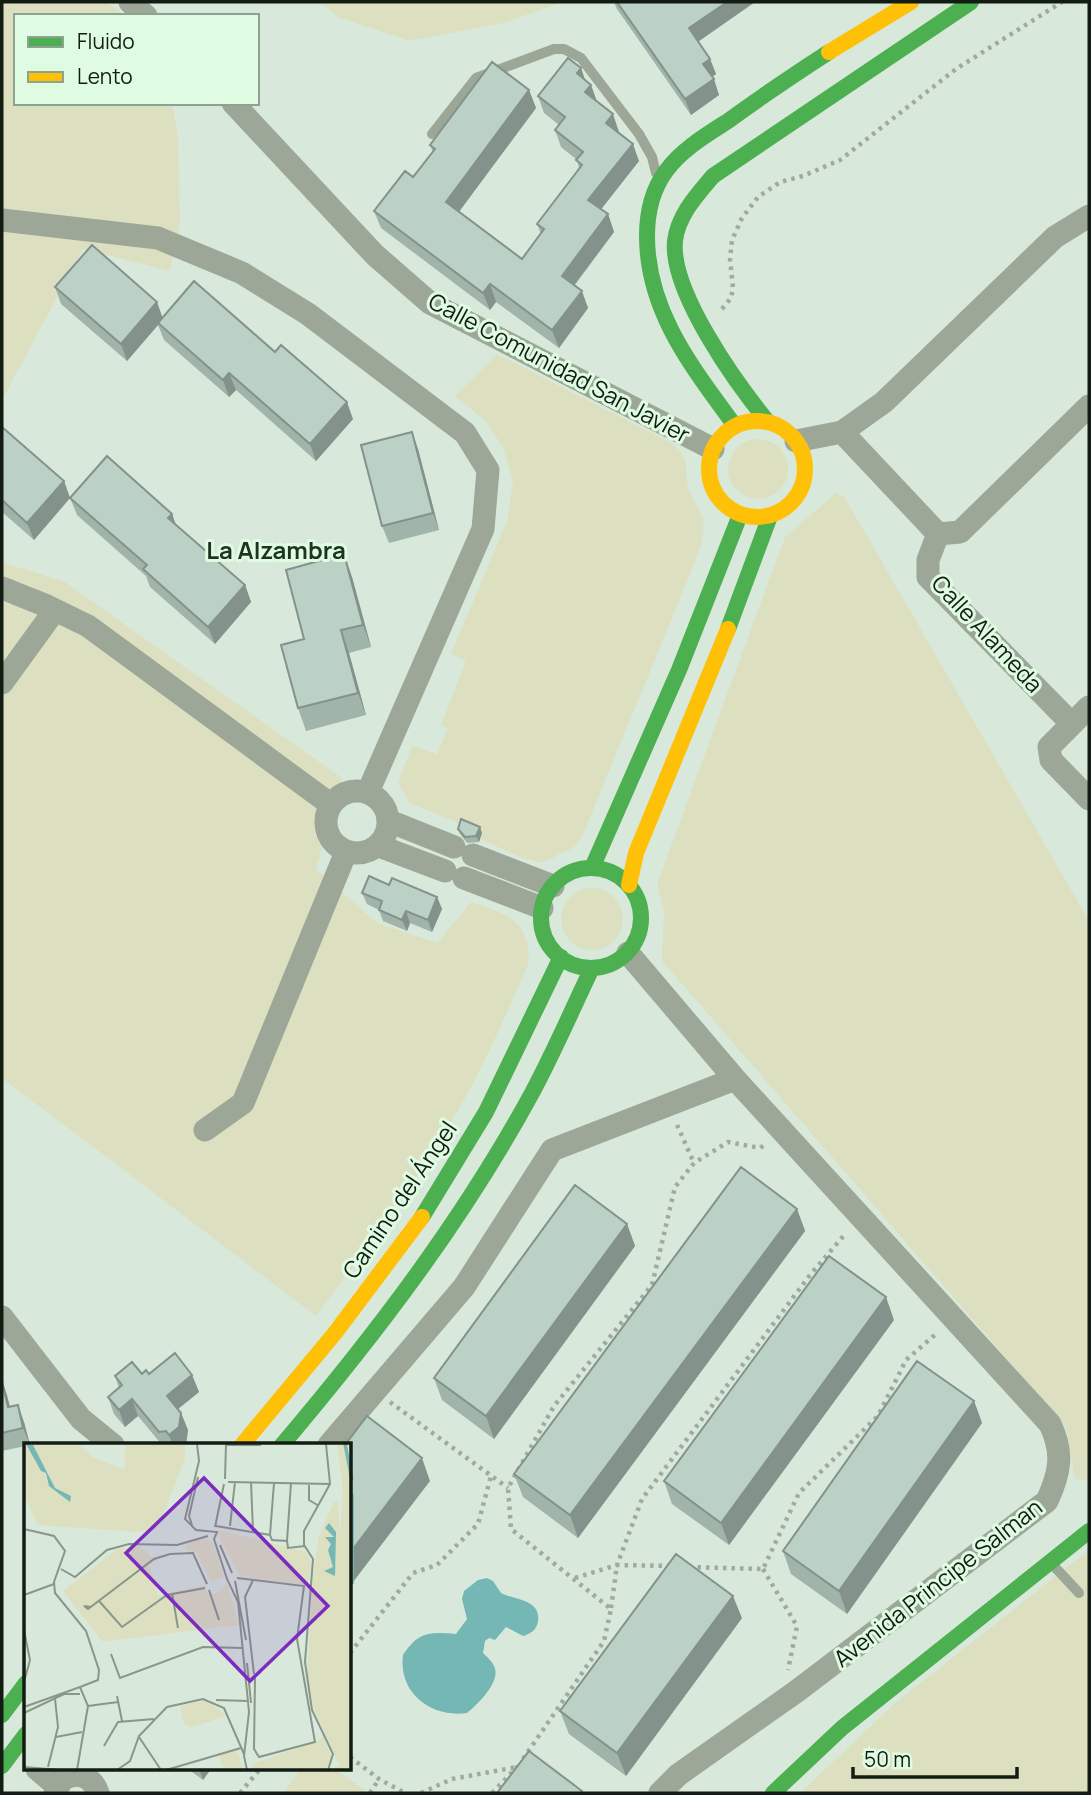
<svg xmlns="http://www.w3.org/2000/svg" width="1091" height="1795" viewBox="0 0 1091 1795" font-family="Manrope,sans-serif">
<style>
.green{fill:#dce0c1}
.water{fill:#75b7b4}
.lines{fill:none;stroke-linecap:round;stroke-linejoin:round}
.path{stroke:#a1aa9e;stroke-width:4.5;stroke-dasharray:3.5 5;stroke-linecap:butt}
.lane{stroke:#9da797;stroke-width:10}
.street{stroke:#9da797;stroke-width:23}
.fast{stroke:#4caf50;stroke-width:16}
.slow{stroke:#ffc107;stroke-width:16}
.wall{fill:#a1b4aa}
.shaded-wall{fill:#83928b}
.building{fill:#bbd1c6;stroke:#83928b;stroke-width:2}
.labels{text-anchor:middle;stroke-width:6;stroke-linejoin:round;paint-order:stroke}
.street-label{font-size:23px;fill:#121c13;stroke:#dffce3}
.neighbourhood-label{font-size:24px;font-weight:bold;fill:#1d3421;stroke:#dffce3}
.inset-river{fill:none;stroke:#75b7b4;stroke-width:3.5}
.inset-road{fill:none;stroke:#89978b;stroke-width:2}
.view{fill:#7b2cbf;fill-opacity:0.15;stroke:#7b2cbf;stroke-width:3.5}
.inset-edge{fill:none;stroke:#121c13;stroke-width:3.5}
</style>
<rect width="100%" height="100%" fill="#d8e9db"/>
<!-- green -->
<path class="green" d="M2 2H107L125 16H16V103H172L178 136 180 221 170 271 83 249 2 400Z
M320 2H564L503 23 409 41 338 17Z
M497 354 675 445C692 464 683 468 689 490 692 500 701 509 703 519 707 537 695 560 689 577L581 839 574 847 542 863 522 858 480 839 482 833 409 803 398 782 412 746 437 754 448 729 441 725 466 660 451 654 507 521 513 481 503 447 484 420 455 396Z
M728 469a30 30 0 1 1 60 0a30 30 0 1 1-60 0Z
M836 493 844 496 1089 921V1480L1075 1479 1066 1427 662 961 664 912 657 884 785 537Z
M2 562 65 582 342 778 316 869 377 923 437 943 471 902C505 913 533 921 528 965 507 1012 487 1060 461 1105 418 1179 368 1247 316 1316L2 1078Z
M561 919a31 31 0 1 1 62 0a31 31 0 1 1-62 0Z
M1089 1550V1793H800L895 1703Z
M301 1769H335L365 1790 363 1793H283Z"/>
<!-- water -->
<path class="water" d="M487 1578 493 1581 501 1593C514 1600 541 1599 538 1621 537 1630 530 1634 523 1636L506 1627 495 1640 489 1638 485 1641 483 1653C487 1657 492 1661 494 1666 502 1681 477 1705 467 1713 431 1718 398 1693 403 1655 419 1631 430 1632 456 1634L467 1619 462 1599 464 1591 478 1580Z"/>
<g class="lines">
<!-- path -->
<path class="path" d="M722 309 731 298 733 288 730 259 732 240 742 218 758 197 780 182 803 176 840 160 956 69 1062 2
M677 1125 694 1163
M390 1402 508 1488
M689 1567 763 1569 799 1493 878 1416 906 1360 937 1333
M763 1569 797 1626 788 1670
M575 1578 617 1565 642 1499 810 1275 846 1233
M611 1608 617 1565 670 1566
M350 1653 413 1573 437 1565 478 1524 491 1476
M350 1757 379 1779 405 1793
M523 1759 604 1641 611 1609 511 1529 508 1488 554 1406 652 1285 675 1187 694 1163 728 1142 760 1148 767 1143
M240 1793 260 1769
M370 1793 379 1779
M421 1793 452 1779 517 1767
M492 1793 518 1766"/>
<!-- lane -->
<path class="lane" d="M432 134 476 78 554 49H564L581 58 639 134 652 157 656 173
M1052 1564 1079 1593"/>
<!-- street -->
<path class="street" d="M130 2 146 16
M233 103 375 255 430 303 713 449
M2 220 158 238 242 273 308 314 465 433 488 470 483 529 368 792
M842 432 938 534 928 560V577L1072 724 1049 747 1051 760 1089 799
M796 441 842 432 884 402 1055 237 1089 216
M938 534 960 532 1089 406
M2 588 47 606 88 626 330 804
M2 683 55 610
M1072 724 1089 707
M326 822a31 31 0 1 1 62 0a31 31 0 1 1-62 0Z
M389 821 454 847
M379 846 445 871
M473 855 553 886
M464 878 542 908
M628 953 735 1079 1050 1424C1064 1453 1060 1473 1047 1501L797 1691 678 1775 660 1793
M205 1130 243 1103 346 852
M2 1317 81 1419 113 1445
M329 1445 464 1287 552 1150 735 1079
M37 1769 57 1786
M55 1793 62 1780C78 1770 92 1776 98 1793"/>
<!-- fast -->
<path class="fast" d="M768 422C736 383 670 291 675 241 678 215 697 195 713 176L971 2
M735 426C693 368 647 312 647 236 647 213 652 190 666 171 681 150 706 135 728 121 761 97 795 74 829 52
M728 629 770 516
M592 868 679 670 740 515
M541 918a50 50 0 1 1 100 0a50 50 0 1 1-100 0Z
M422 1217 486 1112 561 957
M282 1445C375 1335 463 1220 532 1093 554 1052 572 1010 592 968
M2 1715 26 1683
M2 1766 26 1734
M773 1793 842 1728 1089 1531"/>
<!-- slow -->
<path class="slow" d="M829 52 911 2
M709 469a48 48 0 1 1 96 0a48 48 0 1 1-96 0Z
M629 885 636 853 728 629
M242 1445 335 1333 422 1217"/>
</g>
<!-- wall -->
<path class="wall" d="M614 2H755L698 41 710 59 716 74 712 77 719 95 691 115 617 9Z
M581 68 585 80 591 85 597 102 619 132V133L639 161 601 209 608 214 614 232 575 285 588 308 559 348 496 302 490 310 381 228 374 211 413 177 433 152 430 145 529 90 536 108 459 211 522 259 541 234 537 224 579 168 577 160 561 147 555 130 559 125 544 113 538 96Z
M55 287 157 302 162 317 353 419 316 461 236 390 229 397 164 340 158 325 127 361 61 304Z
M2 427 64 481 70 498 34 540 2 512Z
M418 449 439 530 389 543 382 526Z
M70 498 172 514 176 525 245 585 251 602 215 644 150 587 146 576 77 515Z
M352 577 371 647 349 653 366 715 306 731 298 708 304 639Z
M458 829 482 833 479 842 467 843 460 834Z
M389 885 437 897 442 909 432 932 410 923 407 931 383 921 379 910 367 904 362 893Z
M797 1209 805 1231 578 1538 523 1497 514 1474Z
M627 1224 635 1246 494 1439 442 1400 434 1378Z
M894 1320 729 1545 672 1504 664 1481Z
M149 1374 192 1375 199 1392 178 1409 181 1413 188 1430 186 1444 184 1445H162L138 1416 125 1427 114 1414 108 1397 119 1388 115 1376Z
M2 1380 10 1407 24 1422 30 1445 2 1451Z
M974 1401 982 1423 847 1614 791 1574 783 1551Z
M742 1618 626 1776 569 1734 560 1711Z
M188 1769H211L203 1780Z"/>
<!-- shaded-wall -->
<path class="shaded-wall" d="M727 2H755L695 44 689 28Z
M710 59 716 74 709 79 703 64Z
M581 68 587 86 577 73Z
M714 79 719 95 691 115 685 99Z
M591 85 597 102 585 92Z
M529 90 536 108 453 220 446 202Z
M613 114 619 132 612 140 606 123Z
M633 144 639 161 595 217 588 200Z
M608 214 614 232 568 293 562 276Z
M490 284 496 302 490 310 483 293Z
M582 291 588 308 559 348 552 330Z
M157 302 163 319 158 323V325L127 361 121 344Z
M229 373 236 390 229 397 223 380Z
M347 402 353 419 316 461 310 444Z
M412 432 418 449 439 530 433 513Z
M64 481 70 498 34 540 27 523Z
M172 514 178 531 168 518Z
M344 554 352 577 371 647 363 625Z
M245 585 251 602 215 644 208 627Z
M341 630 349 653 366 715 358 693Z
M480 827 482 833 479 842 476 836Z
M437 897 442 909 432 932 428 920Z
M406 911 410 923 407 931 402 920Z
M797 1209 805 1231 578 1538 570 1515Z
M627 1224 635 1246 494 1439 486 1416Z
M886 1297 894 1320 729 1545 721 1523Z
M192 1375 199 1392 173 1413 167 1396Z
M2 1380 7 1395 14 1424 8 1407Z
M132 1399 138 1416 125 1427 119 1410Z
M974 1401 982 1423 847 1614 839 1591Z
M18 1405 24 1422 30 1445 23 1428Z
M181 1413 188 1430 186 1444 184 1445H173L169 1435Z
M422 1458 430 1481 350 1586V1553Z
M733 1596 742 1618 626 1776 617 1753Z
M199 1769H211L203 1780Z"/>
<!-- building -->
<path class="building" d="M617 2H727L689 28 710 59 703 64 714 79 685 99Z
M568 58 581 68 577 73 591 85 585 92 613 114 606 123 633 144 588 200 608 214 562 276 582 291 552 330 490 284 483 293 374 211 405 171 413 177 435 149 430 145 492 62 529 90 446 202 522 259 544 229 537 224 582 165 576 160 583 152 555 130 565 117 538 96Z
M92 245 157 302 121 344 55 287Z
M194 281 275 352 281 345 347 402 310 444 229 373 223 380 158 323Z
M2 427 64 481 27 523 2 500Z
M412 432 433 513 382 526 361 445Z
M107 456 172 514 168 518 245 585 208 627 143 569 147 565 70 498Z
M344 554 363 625 341 630 358 693 298 708 281 645 304 639 286 570Z
M461 819 480 827 476 836 465 837 458 829Z
M369 876 389 885 392 878 437 897 428 920 406 911 402 920 379 910 382 901 362 893Z
M741 1167 797 1209 570 1515 514 1474Z
M575 1185 627 1224 486 1416 434 1378Z
M829 1256 886 1297 721 1523 664 1481Z
M175 1353 192 1375 167 1396 181 1413 179 1427 169 1435 166 1431 159 1432 132 1399 119 1410 108 1397 122 1385 115 1376 132 1362 142 1374 146 1370 149 1374Z
M917 1361 974 1401 839 1591 783 1551Z
M2 1382 8 1407 18 1405 23 1428 2 1433Z
M367 1416 422 1458 350 1553V1445H345Z
M676 1554 733 1596 617 1753 560 1711Z
M529 1751 582 1791 580 1793H497Z"/>
<g class="labels">
<!-- street labels -->
<g class="street-label">
<text transform="translate(559 368) rotate(28)" y="8">Calle Comunidad San Javier</text>
<text transform="translate(987 634) rotate(47)" y="8">Calle Alameda</text>
<text transform="translate(400 1200) rotate(-56)" y="8">Camino del Ángel</text>
<text transform="translate(938 1583) rotate(-38)" y="8">Avenida Principe Salman</text>
</g>
<!-- neighbourhood labels -->
<g class="neighbourhood-label">
<text x="276" y="559">La Alzambra</text>
</g>
</g>
<!-- overview -->
<g transform="translate(24 1443)">
<rect width="327" height="327" fill="#d8e9db"/>
<path d="M0 1H55L69 14 101 27V1H161V15L134 85 114 89 26 83 13 81 0 51ZM313 1H327V327H306L315 322 290 266 283 232 289 132 295 93 310 59H314L316 91 319 44ZM196 87 282 109 287 120 285 138 281 142 216 133 195 94ZM181 95 189 100 200 134 187 139 172 109 162 107V101ZM115 103 133 118 125 122 134 153 180 142 184 150H193L203 140 215 182 79 199 39 148 92 107ZM182 257 203 273 168 284 160 281 156 263ZM299 293 308 315 302 327H229L228 321 292 299ZM214 308 219 327H200L195 312Z" fill="#dce0c1"/>
<path d="M2 1 9 2 31 45 47 53 46 59 25 43 22 30 17 28ZM305 80 312 89 311 133 300 128 309 124 304 107 307 101 301 94H310L301 85Z" fill="#75b7b4"/>
<path class="inset-river" d="M321 1 328 37M328 51V141"/>
<path class="inset-road" d="M173 1 175 18 161 76 172 87 193 89 190 96 203 136 214 159 225 269 220 313 223 327M302 1 306 41 280 88V102L289 116 281 219 288 267 309 311 304 327M202 2H237M201 36 202 1M204 39 306 41M227 39 229 88M285 41V57L295 63M168 82 165 73 174 34M192 83 246 92 248 97 263 98 264 105 281 103M206 83 211 39M191 84 200 41M0 86 30 93 41 108 30 139 31 150 62 188 75 227 74 237 56 244M246 92 250 40M263 98 267 40M196 102 208 130M37 126 51 134 83 107 105 101 153 102 184 93M213 135 280 143 273 196 291 299 235 314 230 306 231 235M229 137 221 154 230 231M211 138 222 197M185 147 195 177M148 150 154 185M0 152 30 141M75 158 98 184 143 152 181 145M67 164 60 163 64 166 130 116 146 111 169 110 183 141M0 187 6 217 0 239M87 211 96 235 179 204 219 205M223 220 227 260M93 253 98 278M192 257 224 258M64 263 94 259M0 264 56 244 64 263 53 327M0 270 40 251H56M32 294 58 289M115 294 137 327M80 303 94 279 130 276M0 324 37 327M24 324 34 284 31 256M93 327 106 318 115 293 143 264 179 256 200 265 220 311M142 327 217 305"/>
<path class="view" d="M180 35 304 163 226 238 102 110Z"/>
<rect width="327" height="327" class="inset-edge"/>
</g>
<!-- border -->
<rect width="1091" height="1795" fill="none" stroke="#121c13" stroke-width="7"/>
<!-- legend -->
<rect x="14" y="14" width="245" height="91" fill="#dffce3" stroke="#8da290" stroke-width="2"/>
<rect x="28" y="37" width="35" height="10" fill="#4caf50" stroke="#8da290" stroke-width="2"/>
<text x="77" y="49" font-size="21" fill="#121c13">Fluido</text>
<rect x="28" y="72" width="35" height="10" fill="#ffc107" stroke="#8da290" stroke-width="2"/>
<text x="77" y="84" font-size="21" fill="#121c13">Lento</text>
<!-- scale -->
<path d="M853 1767v10h164v-10" fill="none" stroke="#121c13" stroke-width="3.5"/>
<text x="864" y="1767" font-size="21" fill="#121c13" stroke="#dffce3" stroke-width="5" paint-order="stroke">50 m</text>
</svg>
